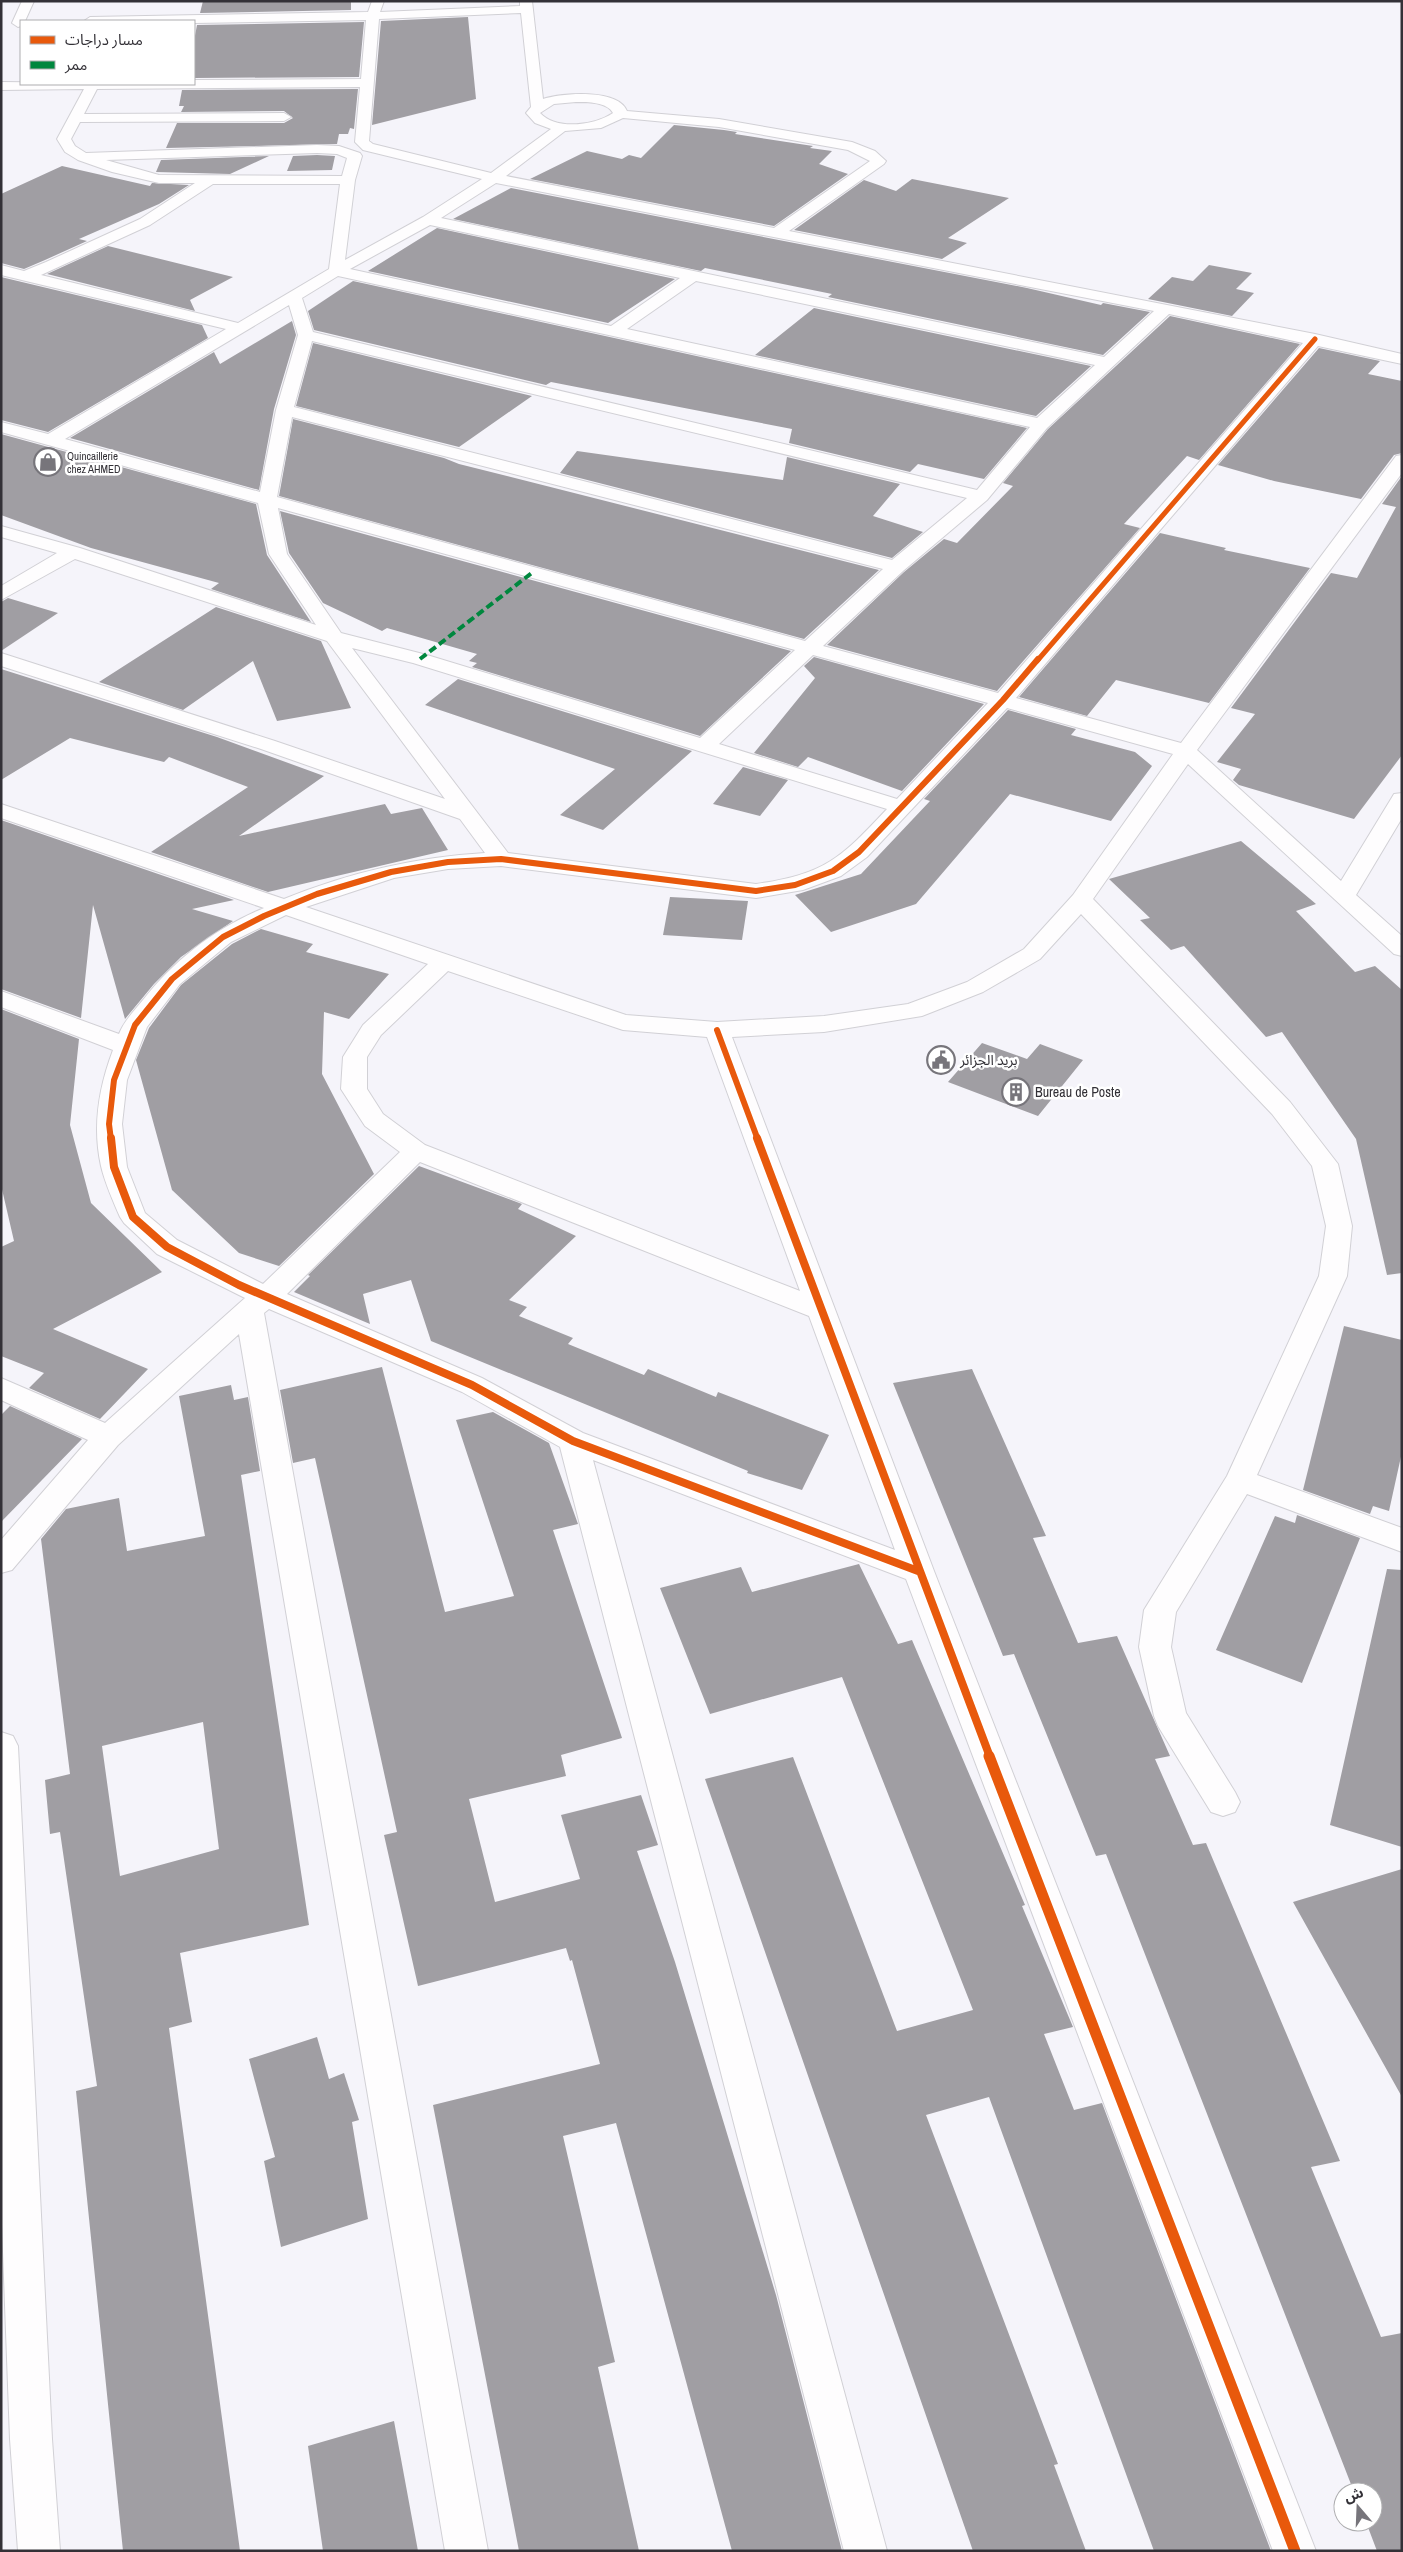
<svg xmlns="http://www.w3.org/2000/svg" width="1403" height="2552" viewBox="0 0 1403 2552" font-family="'Archivo Narrow','Noto Sans Arabic',sans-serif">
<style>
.building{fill:#a09ea3;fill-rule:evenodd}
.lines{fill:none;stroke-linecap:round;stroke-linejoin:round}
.minor-casing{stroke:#d1d0d5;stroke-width:2}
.minor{fill:#fefdfe;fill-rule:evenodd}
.quiet{stroke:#00873e;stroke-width:4;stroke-dasharray:8 4;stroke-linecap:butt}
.cycleway-far3-casing{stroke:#fff;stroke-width:7}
.cycleway-far2-casing{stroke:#fff;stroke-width:9}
.cycleway-far1-casing{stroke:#fff;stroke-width:11}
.cycleway-casing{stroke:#fff;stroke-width:14}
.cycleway-far3{stroke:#e8590c;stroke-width:5}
.cycleway-far2{stroke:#e8590c;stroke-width:6}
.cycleway-far1{stroke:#e8590c;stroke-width:8}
.cycleway{stroke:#e8590c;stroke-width:11}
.labels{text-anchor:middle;stroke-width:5;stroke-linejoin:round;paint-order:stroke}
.far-poi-label{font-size:11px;fill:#333137;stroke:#fff;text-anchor:start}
.poi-label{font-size:14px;fill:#333137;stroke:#fff;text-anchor:start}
</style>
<rect width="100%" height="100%" fill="#f5f4fa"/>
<!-- building -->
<path class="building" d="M203 1H351V10L200 13Z
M468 17 476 99 372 125 381 21Z
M364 22 359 77 194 78V41L197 25Z
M358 89 354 129 350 128 348 134H339L337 144 166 148 177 123H284L293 118 284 111 181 112 184 106H179L182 90Z
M674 125 724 130 737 132 735 134 813 146 810 148 832 151 819 164 848 174 774 226 530 179 587 151 622 159 629 155 641 158Z
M269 156 230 174 156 172 161 160Z
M293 156 317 155 335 156 332 170 287 171Z
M62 166 150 186 152 183 189 185 159 204 79 239 87 241 45 260 24 269 1 263V194Z
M912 179 1009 198 948 238 967 243 942 259 794 230 864 180 896 191Z
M511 188 1027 288 1101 305 1103 303 1150 312 1103 355 828 297 832 294 705 268 701 271 453 219Z
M437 228 675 279 608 323 368 271Z
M108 246 233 277 190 300 195 311 47 274Z
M1209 265 1252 273 1236 289 1254 293 1232 316 1148 299 1172 277 1193 281Z
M1 277 202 325 208 338 48 432 1 420Z
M353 281 1027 428 984 479 918 464 910 472 789 443 792 429 551 382 546 385 314 330 308 311Z
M814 308 1091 366 1036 416 755 355Z
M1170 316 1300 344 1199 460 1187 456 1124 524 1140 528 997 691 827 645 904 572 944 539 957 543 1013 486 1003 483 1048 429Z
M292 321 296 335 274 409 259 490 70 438 214 352 220 364Z
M313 343 532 396 459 447 296 406Z
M1319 348 1380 361 1368 374 1402 381V453L1394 455 1361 499 1274 481 1218 465Z
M293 419 444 458 459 464 879 570 804 639 279 496Z
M1 434 256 504 267 555 311 622 211 589 219 583 91 548 1 515Z
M577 451 783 480 787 457 900 484 873 516 923 532 892 558 560 473Z
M1402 476V755L1354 819 1239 785 1233 780 1241 769 1217 762 1255 714 1231 708 1331 573 1357 578 1396 507 1382 504Z
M280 511 791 651 700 736 472 667 477 663 469 661 477 654 387 628 382 631 323 603 289 553Z
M1160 533 1226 548 1224 550 1310 568 1209 703 1116 680 1087 716 1019 697Z
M8 598 58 613 1 651V602Z
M216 607 321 641 351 708 277 721 253 661 183 710 99 682Z
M814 657 984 704 902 791 808 757 798 767 754 753 815 678 804 666Z
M1 669 217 737 324 776 239 836 385 804 391 814 422 808 448 850 268 892 151 852 248 787 169 757 164 762 70 738 1 780Z
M458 679 692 751 603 830 560 815 615 769 425 705Z
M1008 710 1076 729 1071 735 1135 752 1152 766 1111 821 1010 794 916 904 831 932 795 895 861 874 930 801 924 799Z
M743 767 788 780 760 816 713 804Z
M1 820 234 900 192 909 233 921 181 957 154 984 125 1019 93 905 81 1018 1 989Z
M1241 841 1316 904 1296 911 1355 972 1375 966 1402 990V1273L1387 1275 1356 1139 1282 1032 1266 1037 1184 946 1171 950 1140 920 1150 918 1109 879Z
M670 897 748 901 742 940 663 935Z
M261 929 313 944 306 952 389 974 349 1019 324 1012 322 1074 374 1174 279 1266 239 1253 172 1190 136 1060 149 1028 181 985 232 944Z
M1 1009 79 1039 70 1125 91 1203 162 1272 53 1329 148 1369 100 1419 29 1388 44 1373 1 1356V1247L14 1241 1 1185Z
M982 1043 1027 1059 1040 1044 1083 1060 1038 1116 948 1082Z
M419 1166 522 1204 518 1209 576 1236 509 1300 527 1307 519 1316 573 1338 568 1344 644 1375 648 1369 716 1397 718 1392 829 1435 802 1490 747 1473 748 1471 431 1341 411 1280 363 1294 370 1324 294 1292 310 1276 308 1275Z
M1344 1326 1402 1340V1452L1389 1511 1373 1506 1370 1514 1303 1490Z
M382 1367 445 1612 514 1596 456 1420 493 1412 549 1443 578 1524 553 1530 622 1738 561 1755 566 1776 469 1799 495 1902 580 1879 561 1815 641 1795 658 1845 637 1851 675 1962 776 2295 842 2551H732L616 2123 563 2136 615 2362 598 2367 639 2551H519L433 2105 600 2064 572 1960 570 1961 566 1948 418 1986 384 1835 397 1832 315 1458 293 1463 280 1390Z
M972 1369 1046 1536 1033 1538 1078 1643 1117 1636 1170 1756 1155 1759 1193 1845 1206 1843 1340 2161 1311 2167 1381 2337 1402 2333V2551H1377L1366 2522H1373V2492H1354L1106 1854 1096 1856 1014 1654 1003 1656 893 1383Z
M231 1385 234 1400 248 1397 260 1471 241 1475 309 1925 180 1953 192 2022 169 2028 240 2551H123L76 2091 97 2086 60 1832 50 1834 45 1780 70 1774 41 1539 66 1509 119 1498 127 1551 205 1536 179 1396ZM203 1722 219 1849 120 1876 102 1746Z
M10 1406 82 1439 1 1522V1415Z
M1297 1515 1360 1538 1302 1683 1216 1650 1275 1516 1295 1523Z
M859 1564 898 1644 912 1640 1025 1905 1022 1906 1073 2027 1044 2034 1074 2110 1102 2103 1271 2551H1154L989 2097 926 2115 1058 2464 1054 2465 1086 2551H973L705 1779 793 1757 897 2031 973 2010 842 1677 710 1714 660 1588 741 1567 752 1592Z
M1387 1569 1402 1570V1847L1330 1825Z
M1402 1869V2097L1293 1902Z
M317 2037 329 2079 344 2073 359 2120 352 2122 368 2219 281 2247 264 2161 275 2157 249 2059Z
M394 2421 418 2551H323L308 2446Z"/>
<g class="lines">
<defs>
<path id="minor" d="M22 1H34L25 21H21V26L18 27 12 23Z
M372 1H384L380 12 520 6V1H532L543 99C561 93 618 88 627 111L719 119 852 142 875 151 886 161 884 164 789 231 1315 334 1402 354V364L1318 346 1016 698 1181 743 1396 456 1402 455V473L1197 750 1341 881 1391 799 1394 794 1402 793V818L1356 895 1402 936V956L1394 954 1188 764 1093 899 1290 1102 1338 1164 1352 1226 1347 1276 1257 1475 1402 1528V1552L1247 1494 1176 1612 1171 1647 1186 1713 1235 1792 1240 1802 1235 1812 1223 1816 1211 1812 1158 1726 1154 1716 1139 1647 1144 1610 1227 1476 1319 1276 1326 1226 1312 1166 1272 1114 1081 914 1040 959 983 992 922 1016 824 1032 732 1037 934 1571 1316 2551H1273L906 1579 593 1460 887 2551H844L560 1447 462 1392 269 1309 264 1313 488 2551H445L239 1334 118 1445 12 1570 1 1573V1540L88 1440 1 1400V1378L105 1423 245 1298 157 1254 124 1223 120 1217C113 1201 105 1183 101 1166 92 1126 99 1087 113 1050L1 1007V991L119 1034C124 1021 134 1011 143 1000 175 959 216 928 264 908L1 818V804L284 899C348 873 416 857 485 853L460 819 261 749 1 666V653L275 741 445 799 327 641 75 559 1 600V586L57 553 1 537V526L80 548 316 625 269 554 258 503 1 432V422L48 434 226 329 1 275V265L24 271 46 262 140 219 195 183H159L112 172 78 160 65 152 57 139 84 89 1 90V82L194 84V80L361 79 366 20 194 23V21H84L90 17 368 12ZM521 13 531 107 526 113 535 123 551 129 491 173 373 144 369 141 379 19ZM360 87 355 142 363 150 482 179 423 217 345 260 355 180 362 156 360 153 339 146 317 145 86 153 75 146 71 139 80 122 284 121 291 117 284 113 84 114 97 89ZM576 102C588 102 607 102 613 113 595 125 557 131 540 113L554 104ZM623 118 719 127 848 150 870 161 774 228 506 176 565 131 601 128ZM317 153 337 154 347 158 342 176 159 175 106 160ZM496 183 1154 311 1104 357 441 218ZM213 184H340L329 269 238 323 41 275 150 225ZM430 225 680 278 611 326 350 269ZM338 276 1030 427 977 490 313 332 302 298ZM696 281 1095 365 1037 418 627 329ZM289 305 298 335 276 410 260 492 65 439ZM1169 314 1303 343 998 693 823 646 903 571 987 500 1047 428ZM312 341 967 498 892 560 294 407ZM292 417 883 569 805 641 277 497ZM278 508 795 650 700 738 427 655 341 633 287 554ZM352 648 413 663 887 809C840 859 825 874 756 884L508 853ZM813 655 988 703 897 799 719 744ZM1007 708 1173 754 1073 895 1024 949 967 982 908 1004 824 1016 717 1022 626 1015 306 907 394 878 448 869 501 866 756 898 803 890 841 876 867 857ZM286 915 428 964 363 1025 343 1057 341 1089 365 1126 400 1152 263 1284 177 1240 145 1213 127 1167 122 1124 127 1080 147 1027 180 984 231 942ZM448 971 623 1030 707 1037 800 1291 425 1145 383 1114 367 1089V1057L381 1035ZM420 1162 809 1316 895 1550 583 1433 482 1378 287 1294Z
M1 1732 13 1736 18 1746 52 2439 60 2551H18L10 2439 1 2198Z"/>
</defs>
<!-- minor casing -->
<use href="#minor" class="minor-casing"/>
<!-- minor -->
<use href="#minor" class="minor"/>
<!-- quiet -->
<path class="quiet" d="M420 659 533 572"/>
<defs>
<path id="cycleway-far3" d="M1037 661 1315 339"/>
<path id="cycleway-far2" d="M717 1030 758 1140
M111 1140 109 1124 114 1080 135 1025 172 979 223 937 264 916 317 894 391 872 448 862 501 859 756 891 795 885 833 871 859 852 1003 700 1038 659"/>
<path id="cycleway-far1" d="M111 1138 114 1167 133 1217 167 1247 239 1285 472 1385 573 1441 918 1571
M757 1138 990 1757"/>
<path id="cycleway" d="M989 1756 1295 2551"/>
</defs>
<!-- cycleway-far3 casing -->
<use href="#cycleway-far3" class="cycleway-far3-casing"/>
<!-- cycleway-far2 casing -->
<use href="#cycleway-far2" class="cycleway-far2-casing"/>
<!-- cycleway-far1 casing -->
<use href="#cycleway-far1" class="cycleway-far1-casing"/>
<!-- cycleway casing -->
<use href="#cycleway" class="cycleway-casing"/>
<!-- cycleway-far3 -->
<use href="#cycleway-far3" class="cycleway-far3"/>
<!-- cycleway-far2 -->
<use href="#cycleway-far2" class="cycleway-far2"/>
<!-- cycleway-far1 -->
<use href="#cycleway-far1" class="cycleway-far1"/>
<!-- cycleway -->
<use href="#cycleway" class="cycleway"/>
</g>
<!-- icons -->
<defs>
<symbol id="shop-ring" viewBox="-11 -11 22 22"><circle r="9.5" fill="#fff" stroke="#77757b" stroke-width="1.5"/><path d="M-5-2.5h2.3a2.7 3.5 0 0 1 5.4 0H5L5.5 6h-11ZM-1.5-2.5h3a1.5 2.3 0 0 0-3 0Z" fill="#77757b"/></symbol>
<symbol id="civic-ring" viewBox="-11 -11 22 22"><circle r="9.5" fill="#fff" stroke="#77757b" stroke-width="1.5"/><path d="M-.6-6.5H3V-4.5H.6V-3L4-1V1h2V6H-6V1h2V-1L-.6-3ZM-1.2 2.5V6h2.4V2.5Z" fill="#77757b"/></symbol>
<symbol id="building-ring" viewBox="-11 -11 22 22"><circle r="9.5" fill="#fff" stroke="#77757b" stroke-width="1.5"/><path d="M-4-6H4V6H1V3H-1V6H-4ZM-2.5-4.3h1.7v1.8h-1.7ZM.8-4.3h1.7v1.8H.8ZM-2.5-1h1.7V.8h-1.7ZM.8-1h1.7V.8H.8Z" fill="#77757b"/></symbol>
</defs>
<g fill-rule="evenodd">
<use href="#shop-ring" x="32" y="446" width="32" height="32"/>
<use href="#civic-ring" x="925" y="1044" width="32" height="32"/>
<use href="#building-ring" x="1000" y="1076" width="32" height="32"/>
</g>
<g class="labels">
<!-- far-poi labels -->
<g class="far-poi-label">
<text x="67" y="460">Quincaillerie<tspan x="67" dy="13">chez AHMED</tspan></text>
</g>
<!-- poi labels -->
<g class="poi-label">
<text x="960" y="1065">بريد الجزائر</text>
<text x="1035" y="1097">Bureau de Poste</text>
</g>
</g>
<!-- border -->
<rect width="1403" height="2552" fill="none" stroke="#333137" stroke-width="5"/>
<!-- legend -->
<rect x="20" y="20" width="175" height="65" fill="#ffffff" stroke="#adadaf"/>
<rect x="30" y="36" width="25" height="8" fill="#e8590c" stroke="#adadaf"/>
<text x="65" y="45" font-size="15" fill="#333137">مسار دراجات</text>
<rect x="30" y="61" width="25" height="8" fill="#00873e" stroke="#adadaf"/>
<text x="65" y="70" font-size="15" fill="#333137">ممر</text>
<!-- north arrow -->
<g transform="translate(1358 2507) rotate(341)"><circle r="24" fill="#ffffff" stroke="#adadaf"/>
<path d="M0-4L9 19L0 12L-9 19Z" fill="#77757b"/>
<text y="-8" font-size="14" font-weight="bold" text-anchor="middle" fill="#333137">ش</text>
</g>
</svg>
